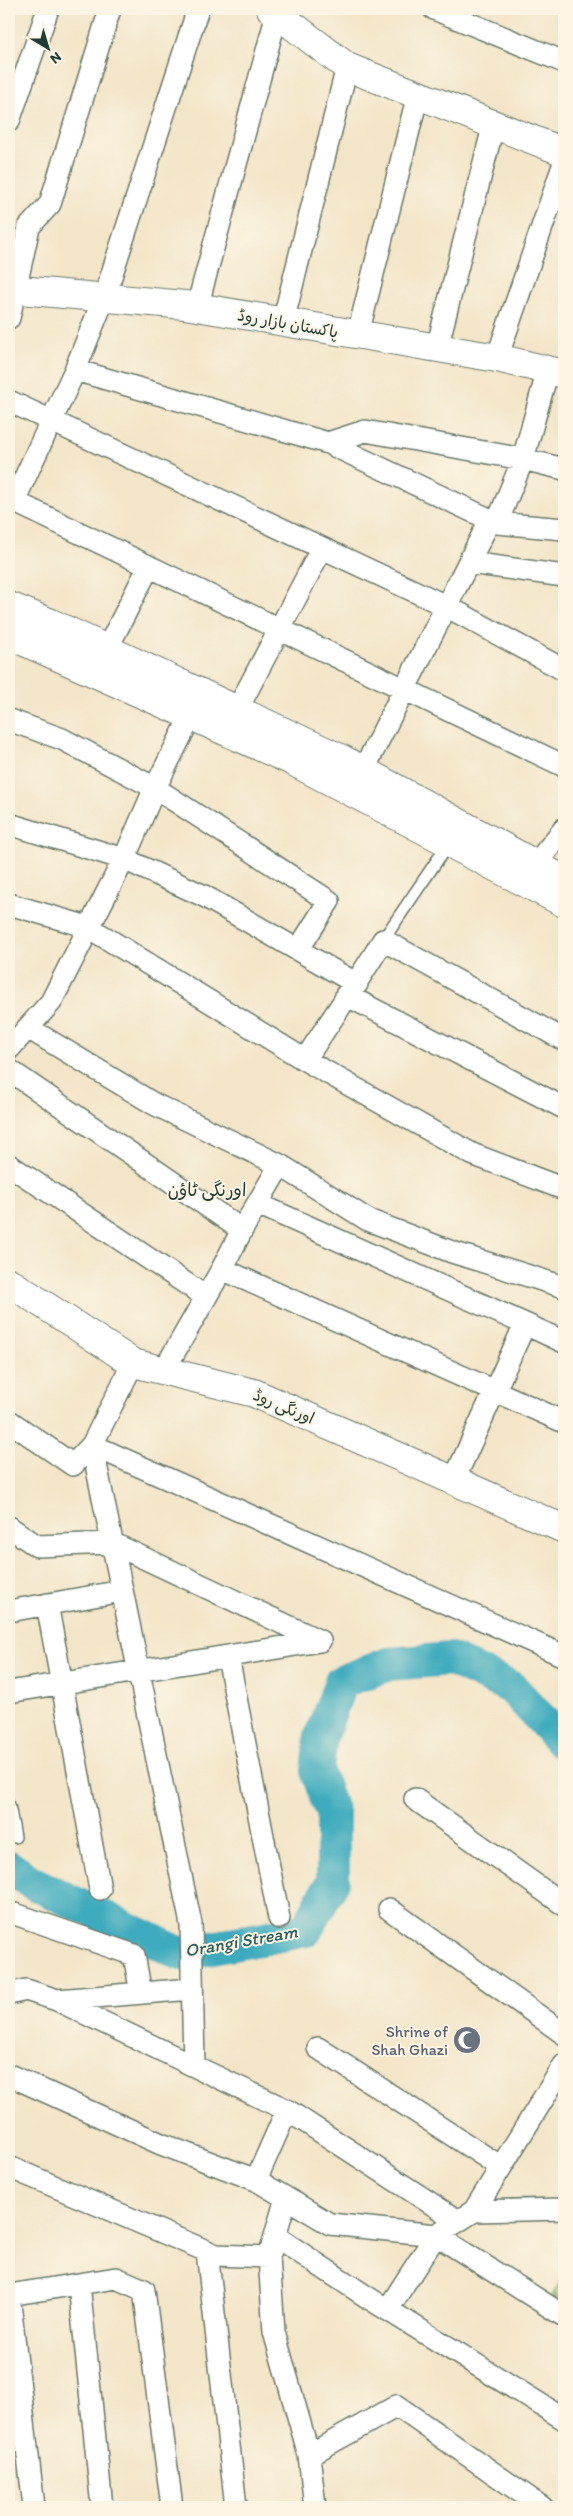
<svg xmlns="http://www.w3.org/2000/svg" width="573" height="2516" viewBox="0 0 573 2516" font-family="Itim,'Playpen Sans Arabic',sans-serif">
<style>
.cemetery{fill:url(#cemetery-stones);stroke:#5a8052}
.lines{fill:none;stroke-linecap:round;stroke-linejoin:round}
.river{stroke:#3eabbd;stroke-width:34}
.lane-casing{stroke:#697868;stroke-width:14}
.street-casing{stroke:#697868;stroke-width:24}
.secondary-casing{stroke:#697868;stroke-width:30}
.primary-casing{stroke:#697868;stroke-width:30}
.lane{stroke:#fff;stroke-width:11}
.street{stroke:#fff;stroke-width:21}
.secondary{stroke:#fff;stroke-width:28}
.primary{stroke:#fff;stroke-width:28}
.labels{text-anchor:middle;stroke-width:4;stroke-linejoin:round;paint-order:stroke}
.street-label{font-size:16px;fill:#1f3d34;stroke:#fcf5e5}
.worship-label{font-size:16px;fill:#5b616d;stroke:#fcf5e5;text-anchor:end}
.neighbourhood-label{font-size:18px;fill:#1f3d34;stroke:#fcf5e5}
.water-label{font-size:18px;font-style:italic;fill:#285e5d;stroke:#fcf5e5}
</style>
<defs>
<pattern id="cemetery-stones" width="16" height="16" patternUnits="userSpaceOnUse" patternTransform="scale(1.25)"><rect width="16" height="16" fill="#94c270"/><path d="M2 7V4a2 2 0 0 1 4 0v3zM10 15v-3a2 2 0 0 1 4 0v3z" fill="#789f5d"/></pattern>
</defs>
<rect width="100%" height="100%" fill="#fcf5e5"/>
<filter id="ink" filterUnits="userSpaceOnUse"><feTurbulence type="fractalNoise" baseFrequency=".02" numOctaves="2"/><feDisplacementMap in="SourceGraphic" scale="10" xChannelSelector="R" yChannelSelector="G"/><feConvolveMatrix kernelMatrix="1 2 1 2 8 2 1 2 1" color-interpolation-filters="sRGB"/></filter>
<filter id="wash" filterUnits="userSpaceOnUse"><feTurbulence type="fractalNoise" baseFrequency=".0096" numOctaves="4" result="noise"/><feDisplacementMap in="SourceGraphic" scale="20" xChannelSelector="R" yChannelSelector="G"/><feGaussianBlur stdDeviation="1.12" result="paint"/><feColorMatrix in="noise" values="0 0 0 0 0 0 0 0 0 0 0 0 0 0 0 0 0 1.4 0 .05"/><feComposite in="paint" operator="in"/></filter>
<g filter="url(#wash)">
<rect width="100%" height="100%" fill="#f3e5c8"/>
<!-- cemetery -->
<path class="cemetery" d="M564 2274V2311L548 2301Z"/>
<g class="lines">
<!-- river -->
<path class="river" d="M9 1867 31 1882 181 1954 306 1930 333 1881V1816L317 1771 321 1736 341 1682 389 1664 451 1659 512 1688 564 1744"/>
</g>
</g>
<g filter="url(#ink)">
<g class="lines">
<defs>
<path id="lane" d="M383 940 449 843
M9 1805 15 1837"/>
<path id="street" d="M198 9 104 298 75 370 328 443 497 523 564 529
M434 9 564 62
M9 121 48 9
M197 307 277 14
M9 318 29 227 50 204 110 9
M283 322 347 67
M358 334 418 94
M437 348 494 123
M497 358 564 163
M9 401 448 607 564 670
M328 443 365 431 523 459 564 469
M9 499 564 766
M14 501 75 370
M497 523 523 459 548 370
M470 563 564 576
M107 649 149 566
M237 710 322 548
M9 720 62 739 155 788 329 901 298 950
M363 771 490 520
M9 824 124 859 204 896 357 984
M535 865 564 829
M9 904 88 927 305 1060
M346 995 564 1108
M28 1028 154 1104 280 1165
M564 1040 383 940C359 981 331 1019 305 1060L472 1154 564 1189
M9 1049 51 1002 124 859 155 788 191 716
M9 1070 242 1230 222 1269
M9 1165 206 1297
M258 1204 525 1324
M242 1230 280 1165 368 1220 452 1252 564 1287
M133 1363 92 1445 564 1656
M163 1372 222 1269 564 1422
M9 1421 73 1465 92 1445 191 1924 194 2066 287 2110 256 2180
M454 1480 525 1324 564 1342
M9 1527 37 1546 112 1543 320 1641 9 1692
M47 1604 100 1889
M9 1611 122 1591
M228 1657 279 1918
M415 1799 564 1905
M389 1909 564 2034
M9 1915 15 1914 134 1955 141 1993
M9 1994 26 1990 57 2000 192 1989
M57 2000 194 2066
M318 2048 501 2167
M9 2075 161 2144 256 2180 330 2224 436 2235 564 2316
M287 2110 458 2221
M9 2167 216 2255 269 2257
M286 2198 269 2257 274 2332 309 2455 315 2507
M474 2211 564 2209
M275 2236 367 2297 564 2419
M207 2251 236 2507
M79 2284 102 2507
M9 2295 116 2278 144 2290 172 2507
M9 2295 34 2507
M388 2309 436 2235 474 2211 564 2065
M309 2455 397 2406 542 2507"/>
<path id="secondary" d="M271 9 347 67 564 152
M9 289 185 305 497 358 564 374
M9 1282 133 1363 254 1393 564 1529"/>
<path id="primary" d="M9 606 51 623 342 759 564 880
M9 635 290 760 564 903"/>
</defs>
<!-- lane casing -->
<use href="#lane" class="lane-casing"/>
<!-- street casing -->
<use href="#street" class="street-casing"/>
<!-- secondary casing -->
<use href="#secondary" class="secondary-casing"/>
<!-- primary casing -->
<use href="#primary" class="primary-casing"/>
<!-- lane -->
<use href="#lane" class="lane"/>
<!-- street -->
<use href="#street" class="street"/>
<!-- secondary -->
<use href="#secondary" class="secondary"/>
<!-- primary -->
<use href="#primary" class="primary"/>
</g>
</g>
<!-- icons -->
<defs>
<symbol id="mosque-disc" viewBox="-11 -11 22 22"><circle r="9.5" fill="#6b7280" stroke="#fcf5e5"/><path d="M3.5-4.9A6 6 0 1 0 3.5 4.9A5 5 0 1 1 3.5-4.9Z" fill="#fff"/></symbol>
</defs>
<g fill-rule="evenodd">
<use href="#mosque-disc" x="451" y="2024" width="32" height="32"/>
</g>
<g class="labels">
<!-- street labels -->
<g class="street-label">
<text transform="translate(288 323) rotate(10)" y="6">پاکستان بازار روڈ</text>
<text transform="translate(284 1406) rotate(23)" y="6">اورنگی روڈ</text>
</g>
<!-- worship labels -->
<g class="worship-label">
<text x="448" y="2037">Shrine of<tspan x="448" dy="18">Shah Ghazi</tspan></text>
</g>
<!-- neighbourhood labels -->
<g class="neighbourhood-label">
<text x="207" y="1196">اورنگی ٹاؤن</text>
</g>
<!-- water labels -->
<g class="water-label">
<text transform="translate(241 1941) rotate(-10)" y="6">Orangi Stream</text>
</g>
</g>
<!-- margin -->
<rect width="573" height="2516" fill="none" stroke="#fcf5e5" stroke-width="30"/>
<!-- north arrow -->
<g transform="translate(48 48) rotate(142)" stroke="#fcf5e5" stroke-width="4" paint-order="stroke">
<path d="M0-4L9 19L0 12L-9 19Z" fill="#1f3d34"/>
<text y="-8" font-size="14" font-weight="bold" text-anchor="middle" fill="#1f3d34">N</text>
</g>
</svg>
